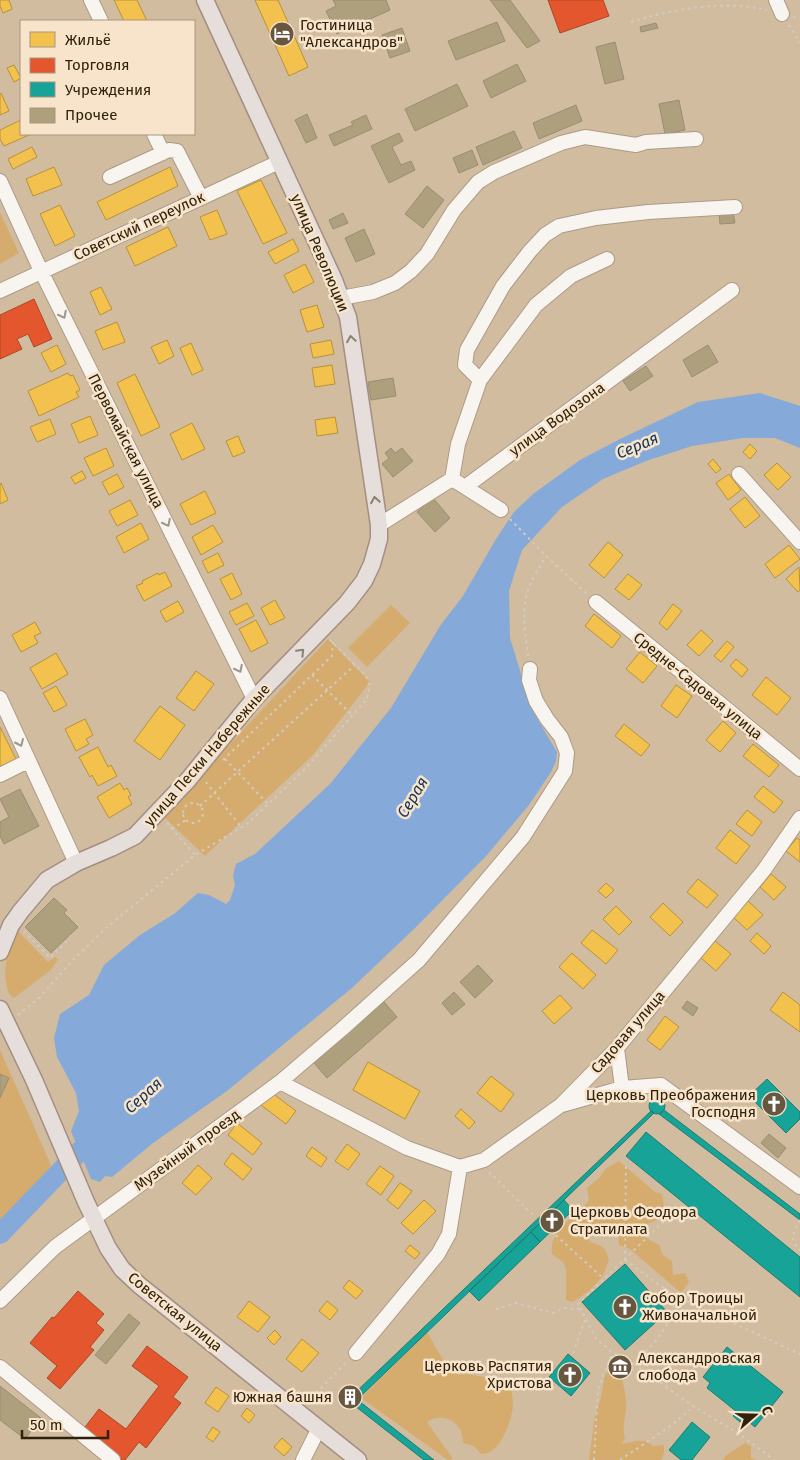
<svg xmlns="http://www.w3.org/2000/svg" width="800" height="1460" viewBox="0 0 800 1460" font-family="'Fira Sans',sans-serif">
<style>
.green{fill:#d5ac6e}
.water{fill:#85a9d8}
.homes{fill:#f2c14e;stroke:#b8913a}
.shops{fill:#e4572e;stroke:#ae4724}
.public{fill:#17a398;stroke:#1e7c6e}
.lines{fill:none;stroke-linecap:round;stroke-linejoin:round}
.river{stroke:#85a9d8;stroke-width:20}
.building{fill:#aea07d;stroke:#998d76}
.minor-casing{stroke:#ab9b85;stroke-width:16}
.major-casing{stroke:#a38e81;stroke-width:19}
.path{stroke:#d3ccc3;stroke-width:2;stroke-dasharray:2.5 4;stroke-linecap:butt}
.minor{stroke:#f8f5f1;stroke-width:14}
.major{stroke:#e6deda;stroke-width:16}
.oneway{stroke:#9e968a}
.oneway2{stroke:#8a8073}
.labels{text-anchor:middle;stroke-width:5;stroke-linejoin:round;paint-order:stroke}
.poi-label{font-size:15px;fill:#2f210c;stroke:#f7e4ca;text-anchor:start}
.street-label{font-size:15px;fill:#2f210c;stroke:#f7e4ca}
.water-label{font-size:16px;font-style:italic;fill:#15345a;stroke:#f7e4ca}
</style>
<rect width="100%" height="100%" fill="#d1bca0"/>
<!-- green -->
<path class="green" d="M0 212 19 253 0 264Z
M391 605 410 623 367 667 348 648Z
M328 639 370 682 312 756 205 856 163 816Z
M17 930 48 962 55 957 58 959 52 969 14 998 9 994C1 971 7 951 17 930Z
M0 1050 51 1165 31 1202 0 1228Z
M619 1161 655 1192 662 1194C666 1211 663 1220 646 1224L641 1235 659 1245 663 1255 672 1261 673 1275 685 1273 689 1282 681 1293 630 1249 619 1245 618 1231 608 1225 585 1227 590 1242C602 1245 606 1248 609 1260 606 1265 606 1271 603 1275 596 1286 584 1296 572 1302L566 1300V1269L563 1262 552 1254C548 1230 577 1217 589 1200L587 1188 600 1177 605 1169Z
M427 1332 446 1365 458 1375 468 1374 510 1382C511 1389 513 1398 513 1405 512 1421 500 1455 481 1454L474 1446 463 1443C463 1439 462 1434 461 1431 454 1417 438 1414 427 1422L453 1459 448 1460 361 1398Z
M610 1372 621 1376C624 1386 627 1399 626 1409 625 1421 622 1427 625 1438L622 1444C634 1442 643 1437 653 1446L664 1445V1453L661 1460H589L595 1416 601 1397 605 1374Z
M745 1443 751 1446V1458L756 1460H723L725 1456Z"/>
<!-- water -->
<path class="water" d="M760 393 800 406V448L775 438H743L692 446 646 461 603 479 562 507 522 550 509 591 510 638 532 710 557 752 556 761 551 772 529 805 487 855 416 927 353 987 227 1091 153 1143 112 1177 105 1176 100 1182 91 1179 71 1131 79 1111 76 1093 57 1057 54 1038 60 1014 89 995 104 965 140 935 174 914 198 893 209 895 226 904 230 900 235 885 233 876 236 864 255 854 330 784 391 708 440 626 463 596 496 539 514 512 533 494 580 460 620 439 698 402Z"/>
<!-- homes -->
<path class="homes" d="M0 0H9L12 9 3 13 0 6Z
M114 0H137L147 21H124Z
M255 0H278L308 67 289 76Z
M14 65 21 78 14 82 7 68Z
M1 93 9 111 0 115V94Z
M21 120V134H31L4 146 0 139V130Z
M32 147 37 157 13 169 8 159Z
M54 167 62 185 33 196 26 179Z
M170 167 178 186 106 220 97 202Z
M261 180 287 233 263 244 237 191Z
M60 205 75 236 55 246 40 214Z
M217 210 227 234 210 240 200 217Z
M168 227 177 246 135 266 126 247Z
M293 239 299 251 275 264 268 252Z
M305 264 314 282 293 293 284 275Z
M101 287 112 309 100 315 90 292Z
M317 305 324 327 307 332 300 310Z
M117 322 125 342 103 350 95 331Z
M167 340 174 356 159 364 151 347Z
M331 340 334 354 313 358 310 344Z
M191 343 203 370 192 375 180 348Z
M57 345 66 364 51 372 41 353Z
M332 365 335 384 315 387 312 368Z
M68 373 70 376 73 375 80 390 76 392 79 397 39 416 28 391Z
M135 374 160 427 141 436 117 383Z
M90 416 98 435 79 443 71 424Z
M335 417 338 433 317 436 315 420Z
M50 419 56 434 37 442 30 427Z
M192 423 205 449 182 460 170 434Z
M238 436 245 452 233 457 226 441Z
M750 444 757 451 750 459 743 452Z
M106 448 114 466 93 476 84 458Z
M713 459 721 469 716 473 708 464Z
M777 463 791 477 778 490 764 475Z
M82 471 86 478 75 484 71 477Z
M117 474 124 487 109 495 102 482Z
M729 474 741 490 728 500 716 483Z
M1 483 8 500 0 504V484Z
M205 491 216 513 191 525 180 504Z
M745 497 760 516 745 528 730 509Z
M130 500 138 515 117 526 109 511Z
M141 523 149 539 124 553 116 537Z
M213 525 223 542 201 555 192 537Z
M608 542 623 555 604 578 589 565Z
M789 545 800 559 775 578 765 564Z
M218 553 224 565 208 573 202 561Z
M799 567 800 590 798 592 786 579Z
M165 572 172 586 144 601 136 586 143 583 142 581 158 573 159 575Z
M232 573 242 594 231 600 220 579Z
M628 574 642 585 629 600 615 589Z
M275 600 285 618 270 625 261 608Z
M178 601 184 612 166 622 160 611Z
M247 603 254 616 236 625 229 612Z
M673 604 682 611 667 630 659 623Z
M594 614 621 636 612 648 585 626Z
M256 620 268 643 251 652 239 629Z
M35 622 41 633 34 636 38 643 21 652 12 635Z
M701 630 713 641 699 656 687 645Z
M727 641 734 647 721 662 714 656Z
M640 652 657 666 643 683 626 669Z
M56 653 68 674 42 689 30 668Z
M736 659 748 669 742 677 730 666Z
M196 671 214 684 194 711 176 698Z
M766 677 791 698 777 715 752 695Z
M676 685 692 696 677 718 661 706Z
M56 686 67 705 54 712 43 693Z
M160 706 185 725 160 760 134 741Z
M85 719 93 735 86 739 89 744 76 751 65 729Z
M723 721 736 733 720 752 706 740Z
M624 724 650 745 641 756 615 736Z
M0 727 16 759 0 767Z
M753 744 779 765 769 777 743 756Z
M98 747 108 767 111 765 117 776 98 786 92 775 90 777 79 757Z
M120 783 124 790 127 788 131 795 128 797 132 804 109 818 97 797Z
M763 786 783 802 774 813 754 797Z
M747 810 762 822 752 836 736 824Z
M730 830 750 846 736 864 716 848Z
M797 838 800 840V862L786 851Z
M771 874 786 887 774 900 760 887Z
M698 879 718 895 707 908 687 892Z
M606 883 614 890 606 898 598 891Z
M747 900 763 915 747 930 732 916Z
M663 903 683 922 670 936 650 917Z
M616 906 632 922 619 935 603 919Z
M592 930 618 950 606 964 581 943Z
M757 933 771 946 764 954 750 941Z
M715 941 731 954 716 971 701 958Z
M572 953 596 975 583 989 559 967Z
M783 992 800 1005V1032L770 1010Z
M560 995 572 1008 554 1024 542 1011Z
M665 1016 679 1027 660 1050 647 1040Z
M368 1062 420 1091 405 1119 353 1090Z
M491 1076 514 1094 501 1112 477 1093Z
M271 1092 296 1111 286 1124 261 1105Z
M461 1109 475 1122 469 1129 455 1116Z
M237 1123 262 1143 253 1155 228 1135Z
M347 1144 360 1154 348 1170 335 1161Z
M312 1147 327 1158 321 1167 306 1156Z
M232 1153 252 1169 243 1180 224 1164Z
M198 1165 212 1178 196 1195 182 1183Z
M380 1166 394 1176 381 1195 366 1184Z
M400 1183 412 1191 398 1209 387 1200Z
M424 1200 436 1211 413 1234 401 1223Z
M410 1245 420 1253 415 1259 405 1251Z
M349 1280 363 1291 356 1299 343 1288Z
M249 1301 270 1317 258 1332 237 1317Z
M327 1301 338 1310 330 1320 319 1311Z
M275 1330 281 1337 274 1345 267 1338Z
M302 1339 319 1353 302 1372 286 1359Z
M216 1387 229 1396 218 1412 205 1403Z
M247 1408 255 1415 249 1423 241 1416Z
M213 1427 220 1432 213 1442 206 1437Z
M282 1438 292 1447 284 1456 274 1447Z"/>
<!-- shops -->
<path class="shops" d="M548 0H603L609 16 560 33Z
M34 299 52 339 34 347 28 334 17 339 22 349 0 359V315Z
M78 1291 104 1314 96 1323 104 1330 90 1347 94 1350 60 1389 47 1378 57 1366 30 1343 52 1317 54 1318Z
M147 1346 188 1377 173 1397 181 1403 146 1448 139 1442 125 1460H120L82 1431 99 1409 126 1429 159 1386 132 1366Z"/>
<!-- public -->
<path class="public" d="M767 1079 800 1112V1119L786 1133 749 1096Z
M649 1106a8 8 0 1 1 16 0a8 8 0 1 1-16 0Z
M664 1110 800 1214V1220L659 1114Z
M651 1111 654 1113 360 1397 357 1391Z
M646 1132 800 1257V1297L626 1156Z
M564 1200 573 1210 540 1242 531 1232Z
M531 1232 540 1242 479 1301 469 1291Z
M625 1264 667 1312 625 1350 582 1302Z
M727 1347 783 1392 755 1427 744 1418 740 1422 733 1416 737 1412 707 1388 710 1383 703 1377Z
M568 1354 590 1373 571 1396 549 1377Z
M341 1397a9 9 0 1 1 18 0a9 9 0 1 1-18 0Z
M359 1401 434 1460H424L355 1406Z
M692 1422 710 1437 692 1460H681L669 1450Z"/>
<g class="lines">
<!-- river -->
<path class="river" d="M0 1234 79 1152 99 1134"/>
</g>
<!-- building -->
<path class="building" d="M333 0H386L390 10 337 34 326 11 336 6Z
M490 0H510L540 41 527 48Z
M497 22 505 41 456 60 448 41Z
M656 23 658 28 641 32 640 27Z
M402 28 410 51 390 58 382 35Z
M615 42 624 79 605 84 596 47Z
M517 64 526 81 491 98 483 81Z
M457 84 468 106 415 131 405 109Z
M679 100 685 130 665 134 659 104Z
M576 105 582 121 539 139 533 123Z
M307 114 317 138 306 143 295 120Z
M366 115 372 129 334 146 329 135 353 125 351 122Z
M514 131 522 148 483 165 476 147Z
M399 133 403 141 392 147 401 165 411 161 415 170 389 183 371 146Z
M472 150 478 165 459 173 453 158Z
M427 186 444 200 423 228 405 214Z
M733 212 735 223 720 224 719 213Z
M343 213 348 223 333 229 329 220Z
M364 229 375 254 356 262 345 238Z
M708 345 718 362 692 377 683 360Z
M646 366 653 376 630 391 623 381Z
M393 378 396 396 371 400 368 382Z
M391 448 395 453 402 448 413 461 393 477 382 464 389 458 385 453Z
M433 498 450 518 435 532 417 512Z
M20 789 39 826 4 844 0 836V822L9 817 0 799Z
M54 898 67 910 64 913 78 927 51 953 25 927Z
M478 965 493 981 475 998 460 982Z
M454 992 465 1004 452 1015 442 1003Z
M687 1001 698 1008 693 1016 682 1008Z
M384 1002 397 1017 327 1078 314 1063Z
M0 1074 9 1078 0 1098Z
M769 1134 786 1148 778 1158 761 1143Z
M129 1314 140 1323 106 1364 95 1355Z
M0 1386 41 1418 25 1439 0 1420Z"/>
<g class="lines">
<defs>
<path id="minor" d="M91 0 101 21
M776 0 782 14
M154 134 163 153
M110 177 169 150 177 151 201 198
M0 181 41 271 254 699
M0 291 279 162
M341 298 373 292 395 283 411 271 427 254 454 210 478 182 494 172 561 143 585 137 636 145 646 142 696 139
M480 380 465 365 467 350 503 286 530 251 545 235 559 226 596 218 648 212 735 207
M739 474 800 542
M452 479 458 444 480 380 536 305 571 276 607 259
M465 487 501 510
M379 525 452 479 465 487 732 290
M596 602 800 769
M0 698 76 863
M0 775 28 761
M617 1048 622 1088
M280 1082 407 1148 460 1167 484 1160 561 1105 617 1048 764 870 800 818
M562 1105 622 1088 661 1085 800 1187
M0 1301 55 1247 280 1082 342 1029 419 960 523 837 565 771 567 753 561 737 547 719 536 701 529 680 530 669
M356 1353 438 1254 449 1234 460 1167
M0 1367 113 1460
M303 1460 319 1428"/>
<path id="major" d="M0 952 11 925 21 911 47 880 76 863 111 848 135 836 188 780 254 699 347 603 364 581 372 564 379 539V525L348 317 334 280 205 0
M0 1009 34 1080 86 1202 108 1248 122 1269 139 1285 358 1460"/>
</defs>
<!-- minor casing -->
<use href="#minor" class="minor-casing"/>
<!-- major casing -->
<use href="#major" class="major-casing"/>
<!-- path -->
<path class="path" d="M793 17 800 18
M631 22C671 9 725 0 767 10
M789 25 800 43
M510 519 546 556 587 594
M528 656C526 637 522 617 526 598 528 583 539 569 546 556
M312 675 352 715
M225 759 268 804
M223 760 332 656 333 642
M206 782 241 827
M183 813a10 10 0 1 1 20 0a10 10 0 1 1-20 0Z
M200 806 355 665
M167 823 195 855
M172 829 186 820
M24 931 50 958 69 939
M18 1015 39 998 73 960 106 928 195 855 247 824 305 769 367 699 370 686 366 676 330 640
M489 1172 535 1217
M800 1220C794 1233 788 1239 800 1250
M551 1231 604 1279
M625 1260 675 1296C674 1326 653 1343 634 1364L612 1352 596 1339 578 1304 681 1205
M625 1260 626 1165
M675 1296 800 1354
M496 1309 516 1303 553 1313 564 1308 580 1309
M573 1353 585 1320
M634 1364 693 1406 742 1436 774 1460
M307 1402 348 1361
M594 1460 598 1389 612 1353
M620 1460 672 1425 693 1407"/>
<!-- minor -->
<use href="#minor" class="minor"/>
<!-- major -->
<use href="#major" class="major"/>
</g>
<!-- one-way arrows -->
<defs><path id="oneway-chevron" d="M-2-3.5L2.5 0L-2 3.5" fill="none" stroke-width="1.6" stroke-linecap="round" stroke-linejoin="round" transform="scale(1.25)"/></defs>
<g class="oneway">
<use href="#oneway-chevron" transform="translate(63 315) rotate(63)"/>
<use href="#oneway-chevron" transform="translate(167 523) rotate(63)"/>
<use href="#oneway-chevron" transform="translate(239 669) rotate(63)"/>
<use href="#oneway-chevron" transform="translate(20 743) rotate(66)"/>
</g>
<g class="oneway2">
<use href="#oneway-chevron" transform="translate(351 339) rotate(-99)"/>
<use href="#oneway-chevron" transform="translate(375 500) rotate(-99)"/>
<use href="#oneway-chevron" transform="translate(301 652) rotate(-46)"/>
</g>
<!-- icons -->
<defs>
<symbol id="hotel-disc" viewBox="-11 -11 22 22"><circle r="9.5" fill="#685740" stroke="#f7e4ca"/><path d="M-6-4.5h1.5V1H6V5H4.5V3h-9V5H-6ZM-4 0a1.8 1.8 0 1 1 3.6 0ZM.5 0V-2.5h3Q6-2.5 6 0Z" fill="#fff"/></symbol>
<symbol id="church-disc" viewBox="-11 -11 22 22"><circle r="9.5" fill="#685740" stroke="#f7e4ca"/><path d="M-1.2-6h2.4v3.5h3.3v2.4h-3.3V6h-2.4V-.1h-3.3v-2.4h3.3Z" fill="#fff"/></symbol>
<symbol id="museum-disc" viewBox="-11 -11 22 22"><circle r="9.5" fill="#685740" stroke="#f7e4ca"/><path d="M0-6L6-3V-2H-6V-3ZM-5-1h2V3h-2ZM-1-1h2V3h-2ZM3-1h2V3H3ZM-6 4H6V6H-6Z" fill="#fff"/></symbol>
<symbol id="building-disc" viewBox="-11 -11 22 22"><circle r="9.5" fill="#685740" stroke="#f7e4ca"/><path d="M-4-6H4V6H1V3H-1V6H-4ZM-2.5-4.3h1.7v1.8h-1.7ZM.8-4.3h1.7v1.8H.8ZM-2.5-1h1.7V.8h-1.7ZM.8-1h1.7V.8H.8Z" fill="#fff"/></symbol>
</defs>
<g fill-rule="evenodd">
<use href="#hotel-disc" x="268" y="20" width="28" height="28"/>
<use href="#church-disc" x="760" y="1090" width="28" height="28"/>
<use href="#church-disc" x="538" y="1207" width="28" height="28"/>
<use href="#church-disc" x="611" y="1293" width="28" height="28"/>
<use href="#museum-disc" x="606" y="1353" width="28" height="28"/>
<use href="#church-disc" x="556" y="1361" width="28" height="28"/>
<use href="#building-disc" x="336" y="1383" width="28" height="28"/>
</g>
<g class="labels">
<!-- poi labels -->
<g class="poi-label">
<text x="300" y="30">Гостиница<tspan x="300" dy="17">"Александров"</tspan></text>
<text x="756" y="1100" text-anchor="end">Церковь Преображения<tspan x="756" dy="17">Господня</tspan></text>
<text x="570" y="1217">Церковь Феодора<tspan x="570" dy="17">Стратилата</tspan></text>
<text x="642" y="1303">Собор Троицы<tspan x="642" dy="17">Живоначальной</tspan></text>
<text x="638" y="1363">Александровская<tspan x="638" dy="17">слобода</tspan></text>
<text x="552" y="1371" text-anchor="end">Церковь Распятия<tspan x="552" dy="17">Христова</tspan></text>
<text x="332" y="1402" text-anchor="end">Южная башня</text>
</g>
<!-- street labels -->
<g class="street-label">
<text transform="translate(139 226) rotate(-25)" y="5">Советский переулок</text>
<text transform="translate(320 253) rotate(67)" y="5">улица Революции</text>
<text transform="translate(557 419) rotate(-36)" y="5">улица Водозона</text>
<text transform="translate(126 441) rotate(63)" y="5">Первомайская улица</text>
<text transform="translate(698 686) rotate(39)" y="5">Средне-Садовая улица</text>
<text transform="translate(207 755) rotate(-49)" y="5">улица Пески Набережные</text>
<text transform="translate(628 1032) rotate(-49)" y="5">Садовая улица</text>
<text transform="translate(187 1150) rotate(-36)" y="5">Музейный проезд</text>
<text transform="translate(175 1312) rotate(39)" y="5">Советская улица</text>
</g>
<!-- water labels -->
<g class="water-label">
<text transform="translate(637 445) rotate(-23)" y="6">Серая</text>
<text transform="translate(412 797) rotate(-59)" y="6">Серая</text>
<text transform="translate(143 1095) rotate(-42)" y="6">Серая</text>
</g>
</g>
<!-- legend -->
<rect x="20" y="20" width="175" height="115" fill="#f7e4ca" stroke="#a7967e"/>
<rect x="30" y="32" width="25" height="15" fill="#f2c14e" stroke="#a7967e"/>
<text x="65" y="45" font-size="15" fill="#2f210c">Жильё</text>
<rect x="30" y="58" width="25" height="15" fill="#e4572e" stroke="#a7967e"/>
<text x="65" y="70" font-size="15" fill="#2f210c">Торговля</text>
<rect x="30" y="82" width="25" height="15" fill="#17a398" stroke="#a7967e"/>
<text x="65" y="95" font-size="15" fill="#2f210c">Учреждения</text>
<rect x="30" y="108" width="25" height="15" fill="#aea07d" stroke="#a7967e"/>
<text x="65" y="120" font-size="15" fill="#2f210c">Прочее</text>
<!-- north arrow -->
<g transform="translate(755 1415) rotate(70)" stroke="#f7e4ca" stroke-width="4" paint-order="stroke">
<path d="M0-4L9 19L0 12L-9 19Z" fill="#2f210c"/>
<text y="-8" font-size="14" font-weight="bold" text-anchor="middle" fill="#2f210c">С</text>
</g>
<!-- scale -->
<path d="M22 1430v8h86v-8" fill="none" stroke="#2f210c" stroke-width="2.5"/>
<text x="30" y="1430" font-size="15" fill="#2f210c" stroke="#f7e4ca" stroke-width="4" paint-order="stroke">50 m</text>
</svg>
